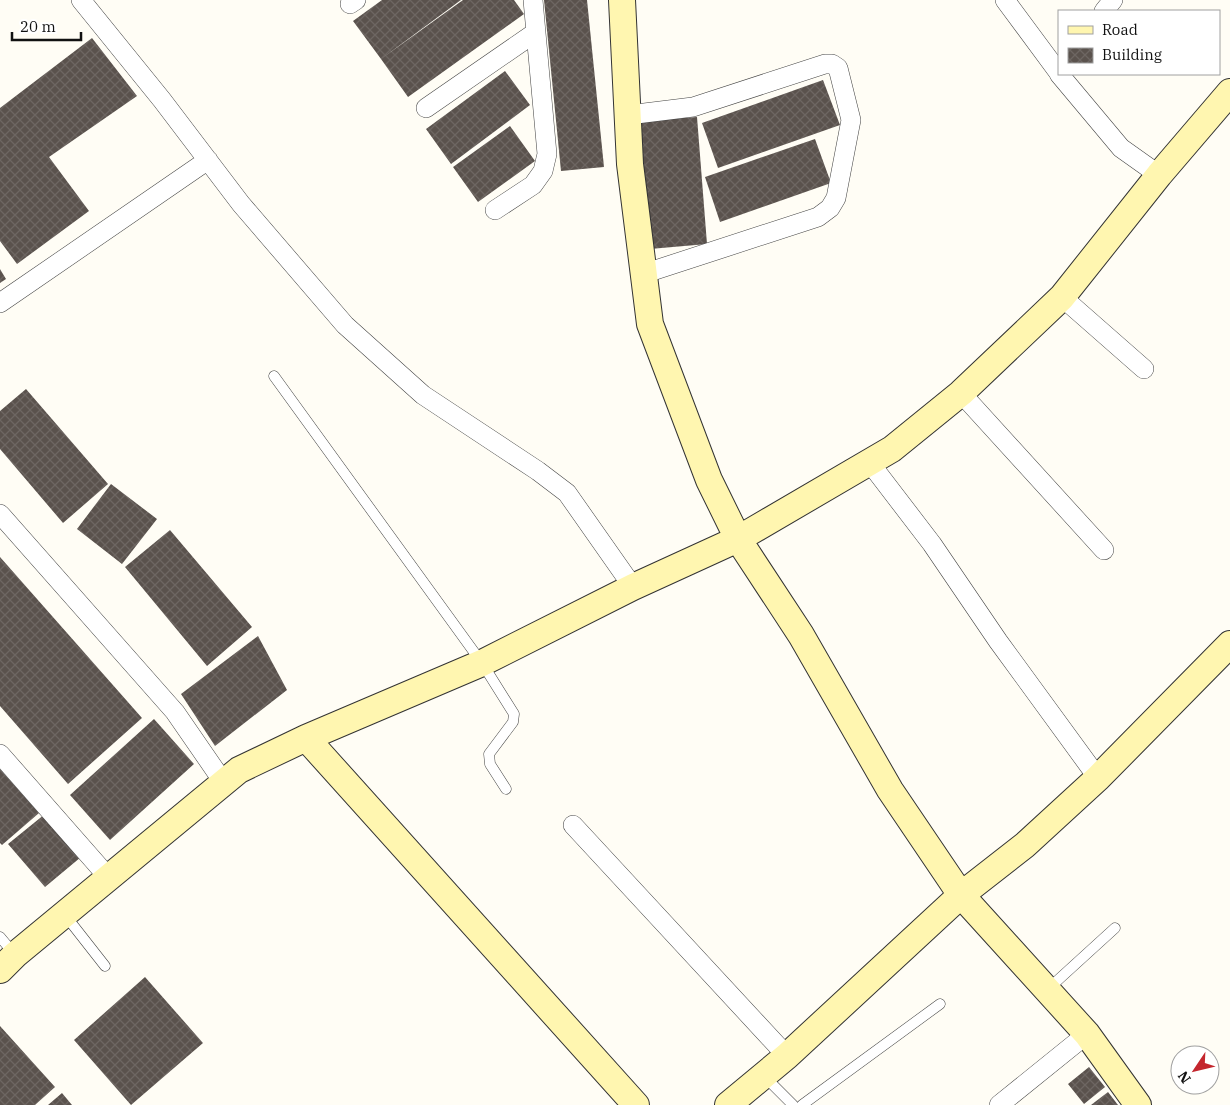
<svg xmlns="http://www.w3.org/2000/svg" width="1230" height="1105" viewBox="0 0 1230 1105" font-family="'IBM Plex Serif',serif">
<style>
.building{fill:url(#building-cross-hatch)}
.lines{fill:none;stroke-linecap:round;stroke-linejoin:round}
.lane-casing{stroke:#444;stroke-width:11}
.street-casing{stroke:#444;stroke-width:20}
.secondary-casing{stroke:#333;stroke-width:28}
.lane{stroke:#fff;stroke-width:10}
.street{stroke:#fff;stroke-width:19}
.secondary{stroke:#fff6b0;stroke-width:26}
</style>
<defs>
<pattern id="building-cross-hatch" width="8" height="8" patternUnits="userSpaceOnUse" patternTransform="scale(1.25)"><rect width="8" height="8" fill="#5a524d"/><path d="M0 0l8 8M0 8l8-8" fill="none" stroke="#6d6662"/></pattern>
</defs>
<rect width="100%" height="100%" fill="#fffdf5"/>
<!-- building -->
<path class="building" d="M382 0H461L381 59 353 21Z
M463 0H514L524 14 408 97 381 59Z
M544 0H587L604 167 561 171Z
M92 38 137 96 49 157 89 211 17 264 0 241V108Z
M505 71 530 105 451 164 426 129Z
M823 80 840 125 718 168 702 123Z
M697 117 707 244 650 249 640 121Z
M510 126 535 161 478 202 453 167Z
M815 139 831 183 720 222 705 177Z
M0 269 6 279 0 283Z
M26 389 108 484 63 523 0 449V411Z
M111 484 157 519 122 564 77 529Z
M170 530 252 627 207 666 125 567Z
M0 557 142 718 68 784 0 706Z
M258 636 287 690 215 746 181 694Z
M154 719 194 764 110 840 70 795Z
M0 769 39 813 2 845 0 843Z
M45 814 81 857 45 887 8 844Z
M145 977 203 1043 131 1105 74 1040Z
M0 1026 55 1087 35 1105H0Z
M1089 1067 1105 1087 1084 1104 1068 1084Z
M1108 1092 1118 1105H1091Z
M62 1093 72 1105H48Z"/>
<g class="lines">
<defs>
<path id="lane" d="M274 376 482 663 514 714 513 722 489 754 490 764 506 789
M65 915 105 966
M0 937 15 955
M1047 990 1115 928
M764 1076 793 1105
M802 1105 940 1004"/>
<path id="street" d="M81 0 162 100 241 204 345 325 423 395 538 471 567 493 633 587
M1005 0 1059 73
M350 4 356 0
M1104 11 1113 0
M1059 74 1121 148 1159 175
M426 108 536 32
M628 115 693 107 825 64H832L838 68 851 120 836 198 830 208 818 217 643 274
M495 210 533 185 543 171 547 154 533 0
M1062 297 1144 369
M0 303 208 160
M961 393 1104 550
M870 463 932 544 998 641 1098 778
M0 514 175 712 224 783
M0 754 109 878
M573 825 787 1056
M999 1105 1087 1034"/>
<path id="secondary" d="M622 0 630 164 650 324 709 480 738 539 801 635 890 790 961 895 1087 1034 1138 1105
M306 738 636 1105
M0 970 15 955 239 770 306 738 482 663 633 587 738 539 892 449 961 393 1062 297 1159 175 1230 92
M728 1105 787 1056 961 895 1025 845 1098 778 1230 644"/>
</defs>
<!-- lane casing -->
<use href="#lane" class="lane-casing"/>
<!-- street casing -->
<use href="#street" class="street-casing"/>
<!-- secondary casing -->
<use href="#secondary" class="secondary-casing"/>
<!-- lane -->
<use href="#lane" class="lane"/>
<!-- street -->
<use href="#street" class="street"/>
<!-- secondary -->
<use href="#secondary" class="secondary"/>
</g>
<!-- legend -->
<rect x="1058" y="10" width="162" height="65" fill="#ffffff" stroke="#a0a0a0"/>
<rect x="1068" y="26" width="25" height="8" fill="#fff6b0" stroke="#a0a0a0"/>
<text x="1102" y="35" font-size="15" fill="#111111">Road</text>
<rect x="1068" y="48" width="25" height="15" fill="url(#building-cross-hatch)" stroke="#a0a0a0"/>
<text x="1102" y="60" font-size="15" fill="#111111">Building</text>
<!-- north arrow -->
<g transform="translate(1195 1070) rotate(235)"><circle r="24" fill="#ffffff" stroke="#a0a0a0"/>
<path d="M0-4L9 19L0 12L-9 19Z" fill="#c4262e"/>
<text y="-8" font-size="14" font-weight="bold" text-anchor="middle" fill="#111111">N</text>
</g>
<!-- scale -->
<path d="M12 32v8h69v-8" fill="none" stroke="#111111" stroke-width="2.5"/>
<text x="20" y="32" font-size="15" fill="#111111" stroke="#ffffff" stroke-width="4" paint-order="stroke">20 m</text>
</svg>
